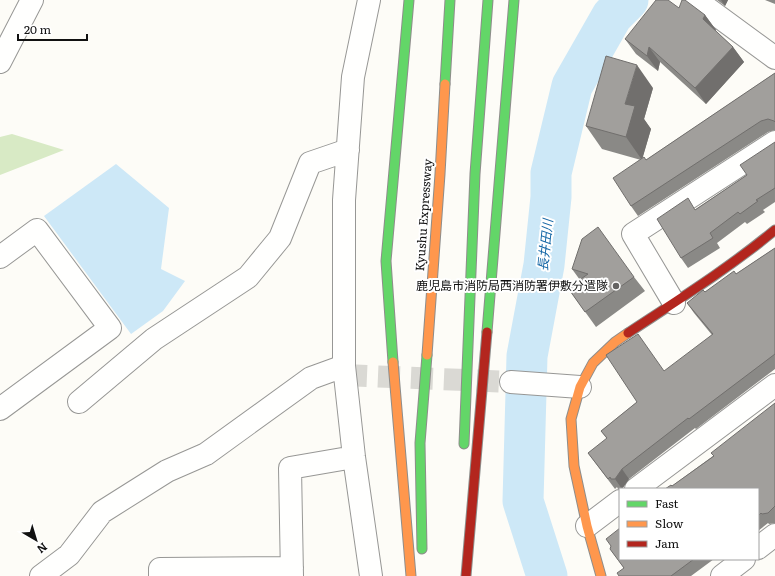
<svg xmlns="http://www.w3.org/2000/svg" width="775" height="576" viewBox="0 0 775 576" font-family="Literata,'Noto Sans JP',serif">
<style>
.forest{fill:#d8eac5}
.water{fill:#cde8f7}
.lines{fill:none;stroke-linecap:round;stroke-linejoin:round}
.river{stroke:#cde8f7;stroke-width:41}
.street-tunnel{stroke:#dad9d4;stroke-width:22;stroke-dasharray:22 11;stroke-linecap:butt}
.street-casing{stroke:#979795;stroke-width:24}
.fast-casing{stroke:#8e8d8b;stroke-width:11}
.slow-casing{stroke:#8e8d8b;stroke-width:11}
.jam-casing{stroke:#8e8d8b;stroke-width:11}
.street{stroke:#fffffe;stroke-width:22}
.fast{stroke:#63d668;stroke-width:9}
.slow{stroke:#ff974d;stroke-width:9}
.jam{stroke:#b3261e;stroke-width:9}
.wall{fill:#8a8986}
.shaded-wall{fill:#716f6d}
.building{fill:#a19f9c;stroke:#716f6d}
.poi-dot{fill:#646362;stroke:#fff;stroke-width:1.5}
.labels{text-anchor:middle;stroke-width:4;stroke-linejoin:round;paint-order:stroke}
.street-label{font-size:12px;fill:#111;stroke:#fff}
.poi-label{font-size:12px;fill:#111;stroke:#fff;text-anchor:end}
.water-label{font-size:13px;font-style:italic;fill:#1768a6;stroke:#fff}
</style>
<rect width="100%" height="100%" fill="#fdfcf7"/>
<!-- forest -->
<path class="forest" d="M12 134 64 150 0 175V137Z"/>
<!-- water -->
<path class="water" d="M116 164 169 208 161 269 185 281 163 311 131 334 44 216Z"/>
<g class="lines">
<!-- river -->
<path class="river" d="M547 576 523 501 527 356 544 265 551 197V173L572 86 612 16 628 0"/>
<!-- street-tunnel -->
<path class="street-tunnel" d="M345 375 511 382"/>
<defs>
<path id="street" d="M369 0 353 77 344 200V366L354 457 371 576
M696 0 775 58
M0 62 32 0
M0 257 37 230 110 328 0 409
M674 303 633 234 775 142
M511 382 580 387
M79 402 154 339 248 277 280 238 310 163 348 150
M636 489 775 385
M587 526 620 501
M758 548 775 535
M41 576 69 555 102 512 167 471 206 454 311 378 344 366
M160 576V569L292 568
M292 576 290 468 354 457
M722 576 744 559"/>
<path id="fast" d="M445 84 450 0
M487 332 514 0
M393 362 386 261 409 0
M464 444 475 174 488 0
M422 549 420 443 427 355"/>
<path id="slow" d="M427 355 440 174 445 84
M393 362 411 576
M601 576 587 526 574 466 571 419 580 387 593 363 615 342 628 333"/>
<path id="jam" d="M628 333C678 300 729 268 775 230
M466 576 487 332"/>
</defs>
<!-- street casing -->
<use href="#street" class="street-casing"/>
<!-- fast casing -->
<use href="#fast" class="fast-casing"/>
<!-- slow casing -->
<use href="#slow" class="slow-casing"/>
<!-- jam casing -->
<use href="#jam" class="jam-casing"/>
<!-- street -->
<use href="#street" class="street"/>
<!-- fast -->
<use href="#fast" class="fast"/>
<!-- slow -->
<use href="#slow" class="slow"/>
<!-- jam -->
<use href="#jam" class="jam"/>
</g>
<!-- wall -->
<path class="wall" d="M717 0H728L725 6Z
M765 0H775V4Z
M679 8 705 15 716 30 715 31 733 47 744 62 706 104 660 62 658 71 636 54 625 39Z
M775 73V130L768 132 638 216 631 206 641 160 602 149 586 126 653 88 644 119 651 129 642 159 646 160Z
M775 142V202L763 210 765 212 747 224 745 222 717 243 720 248 688 268 681 258 696 209 747 175Z
M775 248V369L696 429 695 428 629 479 622 489H618L617 487 615 489 588 453 607 439 601 431 637 402 712 335 694 313 687 303 705 292 736 274Z
M572 269 634 277 645 291 596 327 568 288 580 280Z
M775 403V523L769 524 768 523 758 531V489L672 486 713 456Z
M610 549 620 559H714L691 576H619L624 568Z"/>
<!-- shaded-wall -->
<path class="shaded-wall" d="M721 0H728L725 6Z
M705 15 716 30 714 34 703 19Z
M649 47 660 62 658 71 647 56Z
M733 47 744 62 706 104 695 88Z
M637 65 653 88 644 119 651 129 642 160 626 137 625 104Z
M622 469 629 479 622 489 615 479Z"/>
<!-- building -->
<path class="building" d="M656 0H668L679 8 682 0H685L705 15 703 19 733 47 695 88 649 47 647 56 625 39Z
M606 56 637 65 625 104 635 106 626 137 586 126Z
M775 73V122L774 121 768 119 761 121 631 206 613 178 644 157 646 160Z
M775 142V188L756 200 758 201 740 214 738 212 710 233 713 238 681 258 657 219 688 198 695 210 747 175 740 165Z
M598 227 634 277 585 312 568 288 588 274 572 269 582 239Z
M775 248V354L689 419 688 418 622 469 615 479H611L610 477 608 479 588 453 607 438 601 431 637 402 606 355 638 334 664 371 713 334 687 303 703 290 705 292 734 271 736 274Z
M775 403V506L768 513 762 514 761 513 758 516V489H665L671 485 672 486 714 456 711 453Z
M620 528V559H694L671 576H619L617 573 624 568 610 549 611 546 606 539Z"/>
<!-- markers -->
<circle class="poi-dot" cx="616" cy="286" r="4"/>
<g class="labels">
<!-- street labels -->
<g class="street-label">
<text transform="translate(424 215) rotate(-86)" y="4">Kyushu Expressway</text>
</g>
<!-- poi labels -->
<g class="poi-label">
<text x="608" y="290">鹿児島市消防局西消防署伊敷分遣隊</text>
</g>
<!-- water labels -->
<g class="water-label">
<text transform="translate(545 245) rotate(-84)" y="5">長井田川</text>
</g>
</g>
<!-- legend -->
<rect x="619" y="488" width="140" height="72" fill="#ffffff" stroke="#a0a0a0"/>
<rect x="627" y="501" width="20" height="6" fill="#63d668" stroke="#a0a0a0"/>
<text x="655" y="508" font-size="12" fill="#111111">Fast</text>
<rect x="627" y="521" width="20" height="6" fill="#ff974d" stroke="#a0a0a0"/>
<text x="655" y="528" font-size="12" fill="#111111">Slow</text>
<rect x="627" y="541" width="20" height="6" fill="#b3261e" stroke="#a0a0a0"/>
<text x="655" y="548" font-size="12" fill="#111111">Jam</text>
<!-- north arrow -->
<g transform="translate(36 540) rotate(142)" stroke="#ffffff" stroke-width="3" paint-order="stroke">
<path d="M0-3L7 15L0 10L-7 15Z" fill="#111111"/>
<text y="-6" font-size="11" font-weight="bold" text-anchor="middle" fill="#111111">N</text>
</g>
<!-- scale -->
<path d="M18 34v6h69v-6" fill="none" stroke="#111111" stroke-width="2"/>
<text x="24" y="34" font-size="12" fill="#111111" stroke="#ffffff" stroke-width="3" paint-order="stroke">20 m</text>
</svg>
